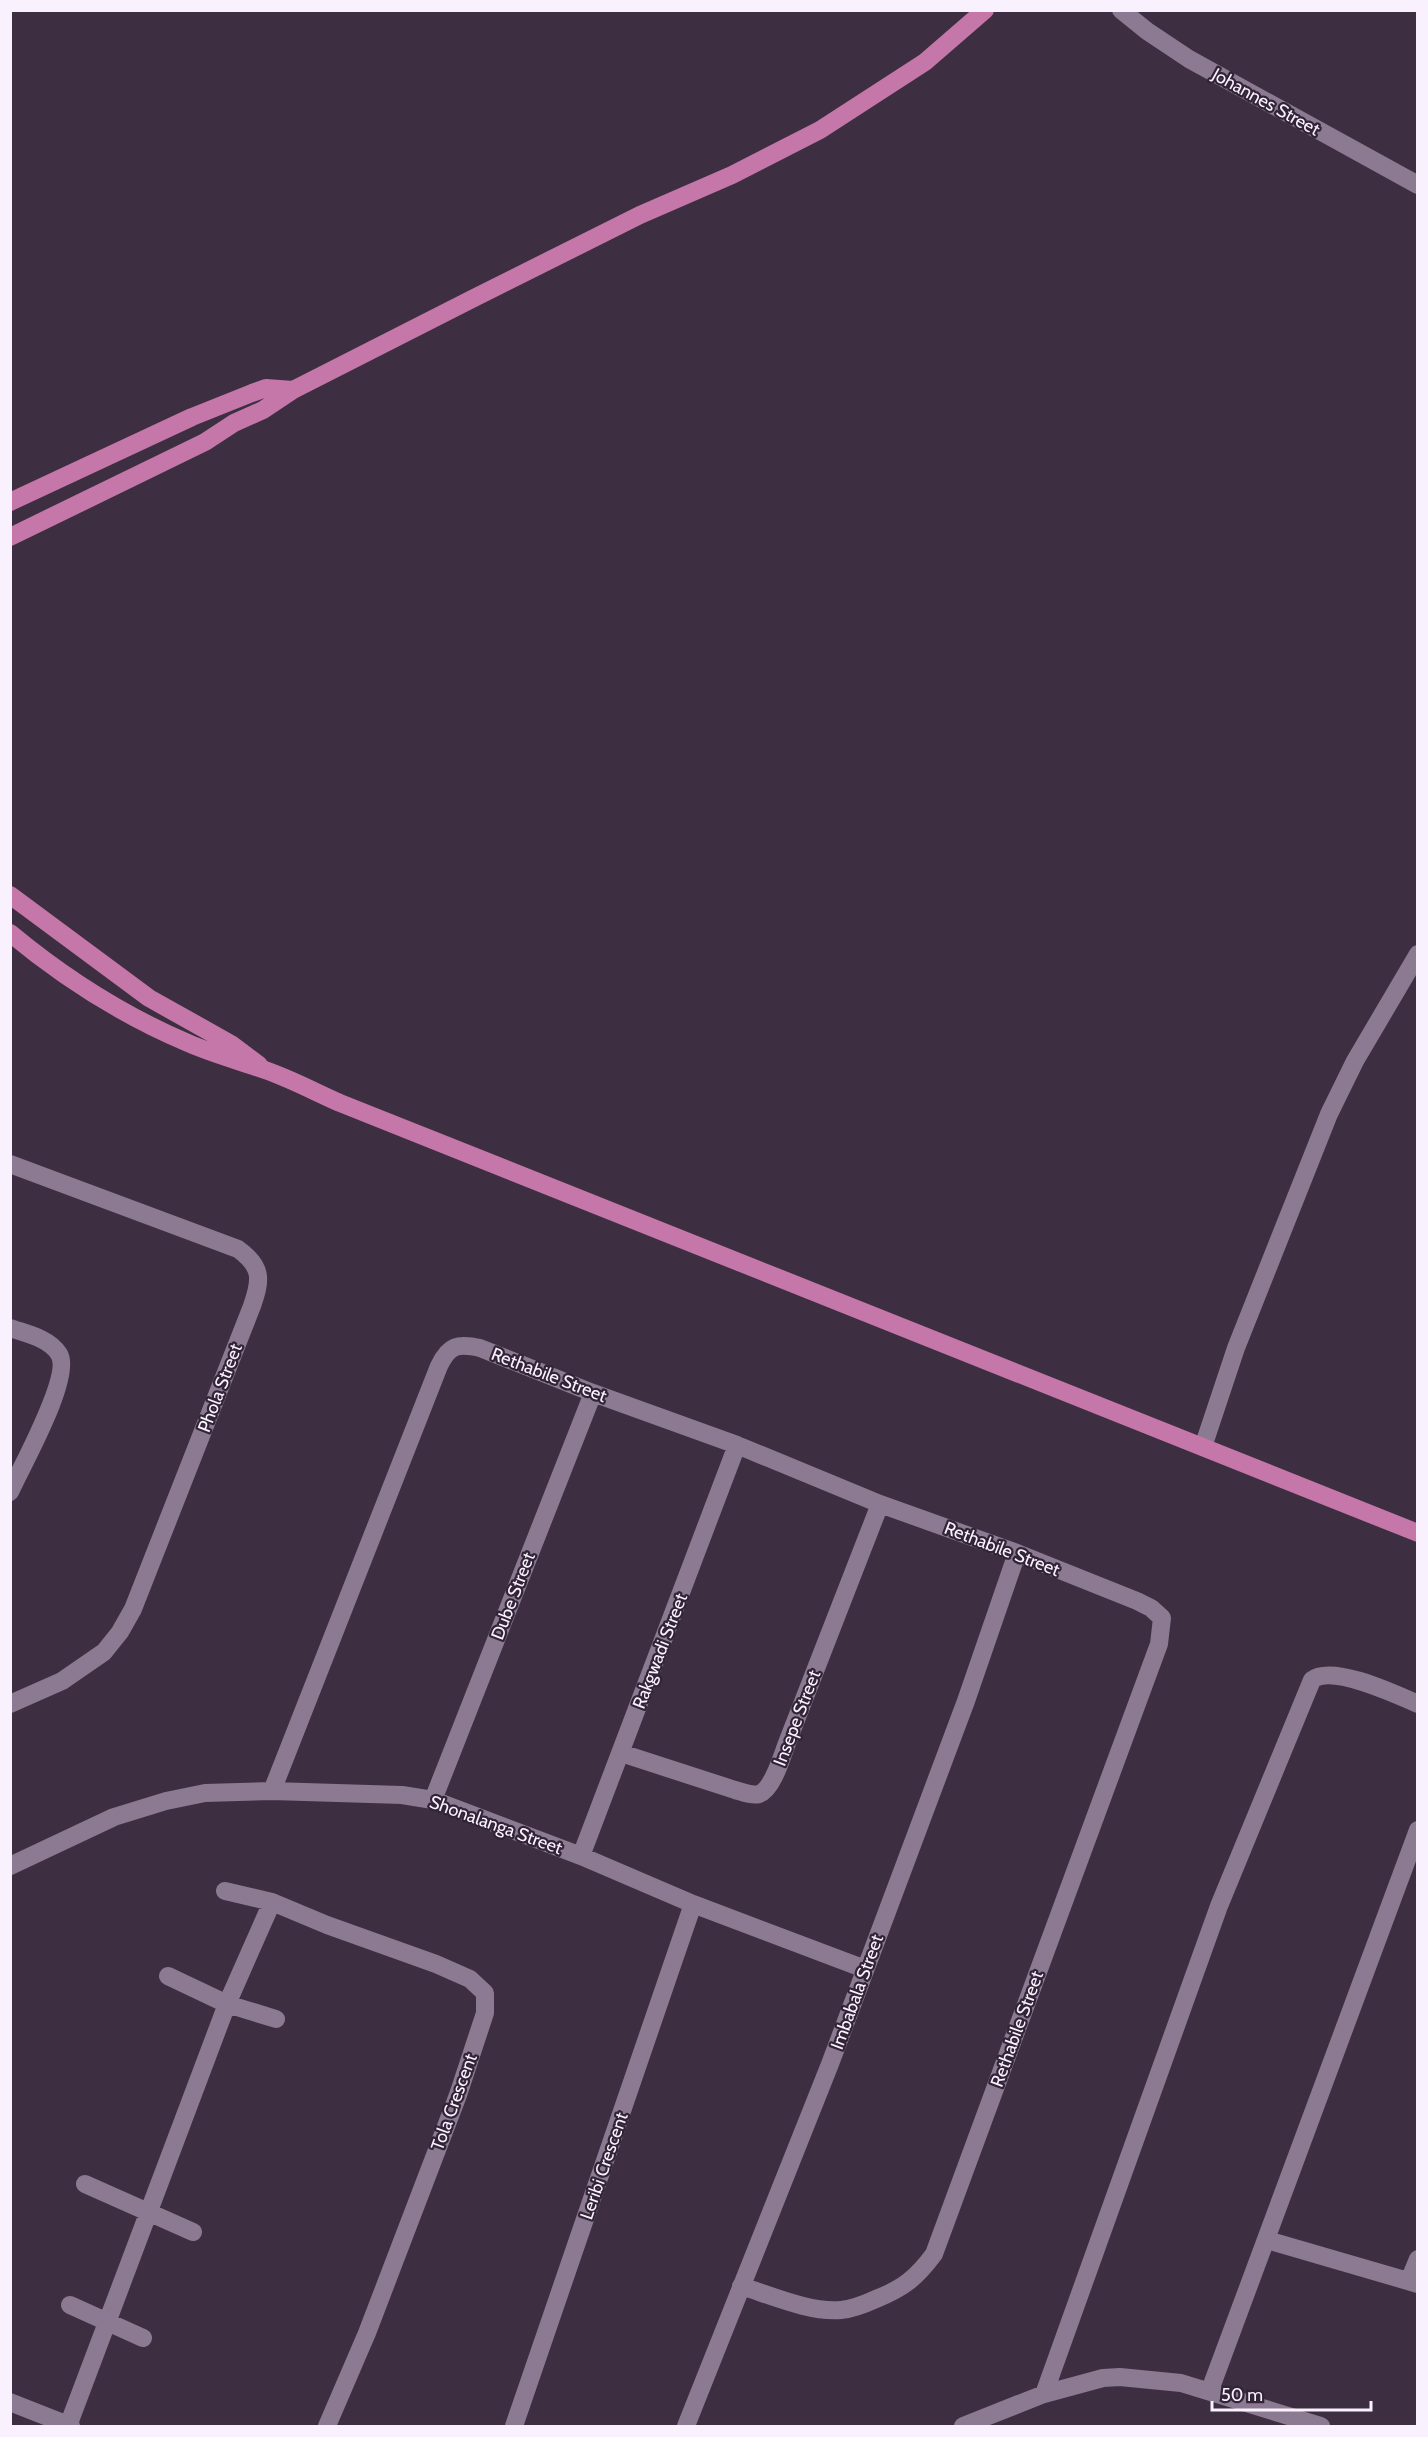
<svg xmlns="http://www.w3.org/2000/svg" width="1428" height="2437" viewBox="0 0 1428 2437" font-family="Cabin,sans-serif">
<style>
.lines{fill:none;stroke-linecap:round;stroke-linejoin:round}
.minor{stroke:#8b7a91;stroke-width:18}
.major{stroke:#c477a8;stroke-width:18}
.labels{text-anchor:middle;stroke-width:4.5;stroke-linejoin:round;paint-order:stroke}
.street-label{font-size:18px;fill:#faf1fe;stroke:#322437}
</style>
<rect width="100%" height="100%" fill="#3d2e41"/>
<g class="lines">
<!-- minor -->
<path class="minor" d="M1121 10 1147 31 1189 59 1418 185
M10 1164 238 1249C263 1267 261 1280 252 1306L133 1609 120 1632 104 1652 62 1681 10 1704
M10 1328C27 1334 49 1338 59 1354 73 1376 21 1467 10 1492
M1203 1447 1236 1348 1329 1114 1355 1061 1418 954
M621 1753 735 1790C742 1792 752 1796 759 1794 773 1789 782 1756 787 1743L880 1504
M272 1791 439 1366C449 1345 458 1343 480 1348L593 1393 737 1445 880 1504 1017 1553 1137 1601 1151 1608 1162 1618 1159 1644 934 2254C917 2277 904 2288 876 2299 865 2304 853 2309 841 2310 811 2313 770 2295 741 2286
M433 1800 593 1393
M581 1856 737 1445
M10 1866 114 1817 166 1801 205 1793 272 1791 402 1795 433 1800 581 1856 693 1904 865 1969
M225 1891 272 1902 327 1925 436 1964 470 1979 485 1993V2013L458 2095 367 2333 327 2426
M168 1976 227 2004 276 2019
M85 2184 193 2232
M1267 2240 1418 2284
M1409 2281 1418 2259
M70 2305 143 2338
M1210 2390 1418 1830
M1044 2394 1219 1906 1312 1680C1332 1664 1395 1694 1418 1704
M10 2402 71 2426
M68 2426 227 2004 272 1902
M514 2426 693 1904
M686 2426 830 2064 966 1701 1017 1553
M963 2426 1044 2394 1103 2378 1120 2377 1181 2383 1321 2426"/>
<!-- major -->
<path class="major" d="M10 502 192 417 252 393 266 388 293 390
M10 537 205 442 234 423 263 410 293 390 474 298 640 215 732 175 820 130 925 62 985 10
M10 895 149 998 231 1044 259 1065
M10 933C63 977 124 1016 188 1043 213 1054 239 1061 265 1070 291 1079 315 1092 340 1103L1418 1533"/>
</g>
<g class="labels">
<!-- street labels -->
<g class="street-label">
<text transform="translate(1266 102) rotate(29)" y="6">Johannes Street</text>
<text transform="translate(549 1375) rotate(21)" y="6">Rethabile Street</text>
<text transform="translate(220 1388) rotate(-69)" y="6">Phola Street</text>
<text transform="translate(1002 1549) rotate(21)" y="6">Rethabile Street</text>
<text transform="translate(513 1596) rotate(-69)" y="6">Dube Street</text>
<text transform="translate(660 1651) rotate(-69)" y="6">Rakgwadi Street</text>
<text transform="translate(797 1718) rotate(-69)" y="6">Insepe Street</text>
<text transform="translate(496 1825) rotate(20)" y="6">Shonalanga Street</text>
<text transform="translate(857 1992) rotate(-70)" y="6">Imbabala Street</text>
<text transform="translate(1017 2029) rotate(-70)" y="6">Rethabile Street</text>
<text transform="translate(454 2102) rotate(-70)" y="6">Tola Crescent</text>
<text transform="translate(604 2166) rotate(-71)" y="6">Leribi Crescent</text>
</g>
</g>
<!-- border -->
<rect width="1428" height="2437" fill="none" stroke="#faf1fe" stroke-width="24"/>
<!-- scale -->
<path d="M1212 2401v9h159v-9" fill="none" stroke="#faf1fe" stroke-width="3"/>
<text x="1221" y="2401" font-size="18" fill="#faf1fe" stroke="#322437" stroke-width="4.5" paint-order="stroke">50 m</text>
</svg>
